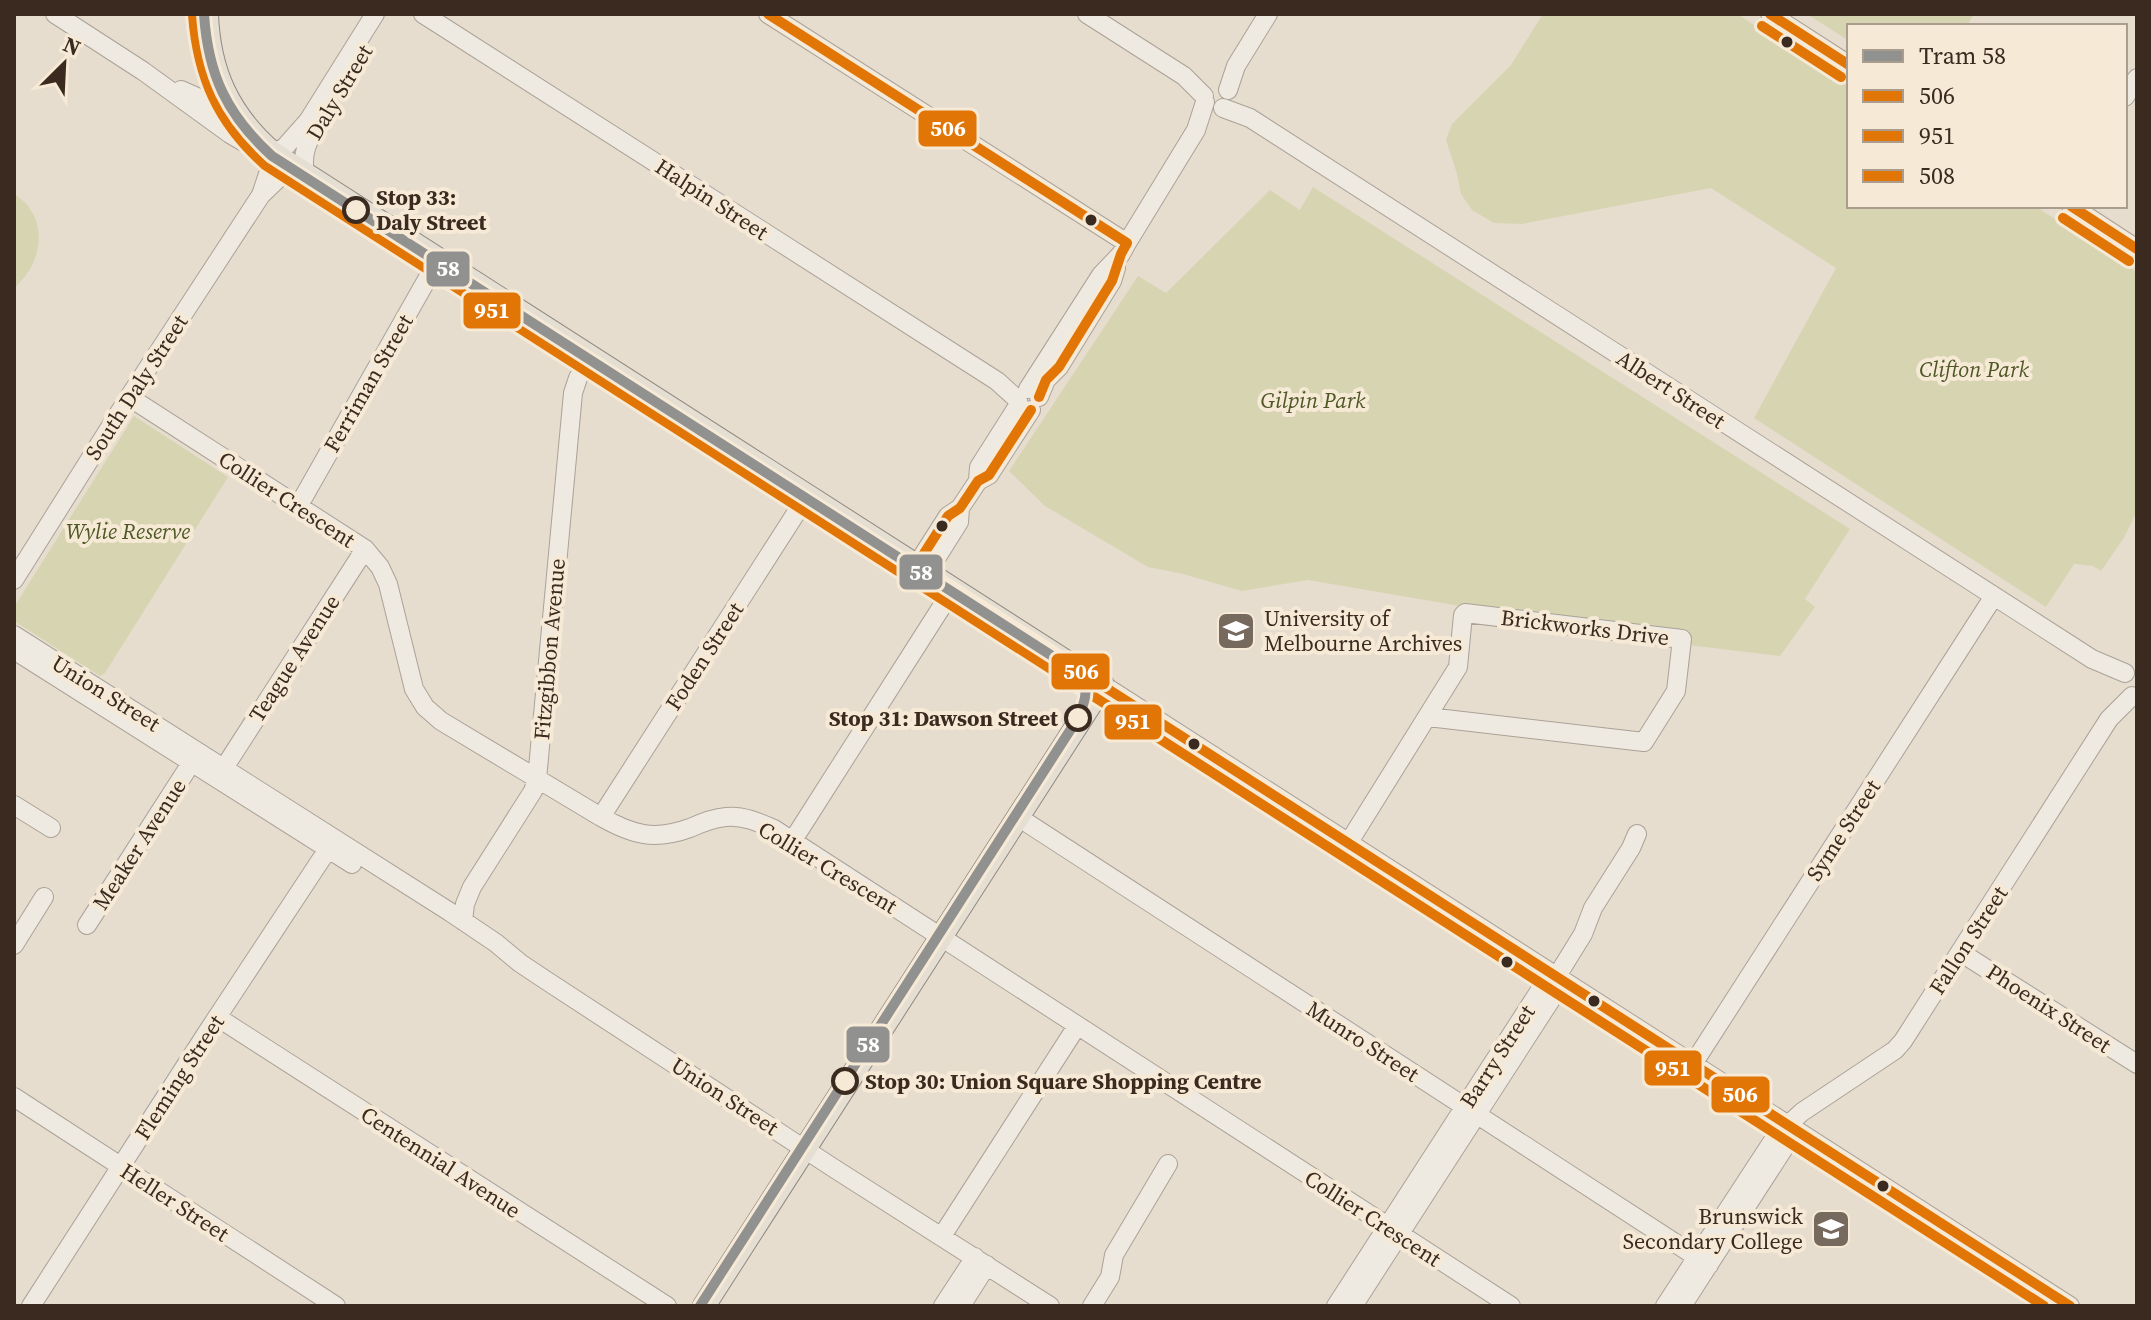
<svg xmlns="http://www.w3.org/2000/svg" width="2151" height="1320" viewBox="0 0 2151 1320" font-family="'Source Serif 4',serif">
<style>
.green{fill:#d7d4b2}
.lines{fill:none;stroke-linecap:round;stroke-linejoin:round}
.minor-casing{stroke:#aba297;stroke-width:20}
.major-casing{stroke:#91887f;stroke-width:24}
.minor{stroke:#eee9e1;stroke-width:18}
.major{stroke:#e5ded2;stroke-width:22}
.bus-1-casing{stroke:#f6ead6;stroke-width:16}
.bus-2-casing{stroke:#f6ead6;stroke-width:16}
.bus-3-casing{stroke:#f6ead6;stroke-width:16}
.bus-1{stroke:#e17505;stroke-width:10}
.bus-2{stroke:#e17505;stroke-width:10}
.bus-3{stroke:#e17505;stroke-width:10}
.tram-1-casing{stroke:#f6ead6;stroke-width:16}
.tram-1{stroke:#919190;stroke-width:10}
.bus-dot{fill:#3a2a1f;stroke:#f6ead6;stroke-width:3}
.stop-dot{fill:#f6ead6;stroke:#3a2a1f;stroke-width:4}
.labels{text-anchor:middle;stroke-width:8;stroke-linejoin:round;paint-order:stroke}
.street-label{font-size:22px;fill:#3a2a1f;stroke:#f6ead6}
.stop-label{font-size:22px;font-weight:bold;fill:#3a2a1f;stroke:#f6ead6;text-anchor:start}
.park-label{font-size:22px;font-style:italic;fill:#4e5726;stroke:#f6ead6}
.poi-label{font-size:22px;fill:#3a2a1f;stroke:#f6ead6;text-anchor:start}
.line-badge{stroke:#f6ead6;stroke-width:3}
.badge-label{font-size:22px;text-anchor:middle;font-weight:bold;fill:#fff}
</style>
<rect width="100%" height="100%" fill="#e6ddcf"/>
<!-- green -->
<path class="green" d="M1543 14H1737L1849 86V206H2035L2137 272V511L2125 536 2101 571 2093 566 2074 564 2046 607 1754 418 1836 268 1711 188 1522 224 1494 223 1472 210 1461 194 1457 174 1446 140 1452 124 1511 65Z
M1807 14H1974L1967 26H1849V41Z
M1313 187 1850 529 1805 599 1815 607 1780 656 1688 645 1308 580 1242 591 1183 574 1148 567 1045 506 1009 471 1138 276 1166 293 1270 190 1300 210Z
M14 194C50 216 44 263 14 288Z
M134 416 228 477 105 673 100 676 14 621V607Z"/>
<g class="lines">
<defs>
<path id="minor" d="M55 14 143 71 230 134 249 145 264 146
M423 14 997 381 1018 400
M768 14 1127 243
M1087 14 1184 76 1204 96
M1770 14 1849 65
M181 90 199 98 228 101
M1228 90 1236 66 1268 14
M2125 97 2137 78
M1223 108 1250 118 2092 659 2125 673
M305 174C301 150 309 140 320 120
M262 192 269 171 271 152 284 148 308 121 375 14
M2071 206 2137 249
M1028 389 1101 275 1121 254 1127 243 1196 130 1205 102
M129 397 365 549 380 567 388 584 414 689 425 707 441 721 601 817C633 835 654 841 690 828 701 823 713 818 726 817 742 815 758 822 774 829L1511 1306
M1039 397 1046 380 1059 367 1112 281 1116 268
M978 481 979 467 1019 404
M299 505 438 260
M916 566 948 516 960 508 978 481 989 475 1031 410
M927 573 959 522 960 508
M14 580 129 397 261 195 284 173 295 168
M14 635 450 912 496 943 520 963 547 981 835 1169 1050 1306
M14 650 352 864
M1103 685 2070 1306
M224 768 365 549
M14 805 51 828
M601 817 807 496
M1018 817 1709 1265
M793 840 953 589
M1349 842 1458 667 1463 615 1465 613 1682 639 1676 691 1644 742 1428 717
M463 921 465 904 472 887 533 791 537 779 573 393 578 378 591 357
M87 925 197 754
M14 945 44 897
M1960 952 2137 1064
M217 1017 667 1306
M1693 1064 1994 596
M14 1097 336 1306
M942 1236 1077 1026
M31 1306 206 1034 328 849
M943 1306 975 1257
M961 1306 987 1265
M1092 1306 1110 1277 1114 1255 1168 1164
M1336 1306 1542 987 1557 976
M1353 1306 1554 995 1557 976 1583 934 1593 908 1631 848 1637 834
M1665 1306 1776 1136 1802 1112 1895 1050 1903 1041 2109 719 2132 696
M1682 1306 1784 1148 1790 1126"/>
<path id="major" d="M207 14C209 72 229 115 273 153L1103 685 704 1306"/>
</defs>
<!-- minor casing -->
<use href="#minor" class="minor-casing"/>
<!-- major casing -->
<use href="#major" class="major-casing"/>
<!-- minor -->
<use href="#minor" class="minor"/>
<!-- major -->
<use href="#major" class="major"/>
<defs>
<path id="bus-1" d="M768 14 1127 243
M1039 397 1046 380 1059 367 1112 281 1121 254 1127 243
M1031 410 989 475 978 481 960 508 948 516 916 566 2070 1306"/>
<path id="bus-2" d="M193 15C198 78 218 123 265 165L2044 1306
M1762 26 1841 77
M2063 218 2129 261"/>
<path id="bus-3" d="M1770 14 1849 65
M2071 206 2137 249"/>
</defs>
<!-- bus-1 casing -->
<use href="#bus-1" class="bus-1-casing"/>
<!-- bus-2 casing -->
<use href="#bus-2" class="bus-2-casing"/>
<!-- bus-3 casing -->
<use href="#bus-3" class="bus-3-casing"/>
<!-- bus-1 -->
<use href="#bus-1" class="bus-1"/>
<!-- bus-2 -->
<use href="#bus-2" class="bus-2"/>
<!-- bus-3 -->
<use href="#bus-3" class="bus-3"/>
<defs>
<path id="tram-1" d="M204 14C208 75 227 115 272 156L1071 668C1090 685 1088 696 1078 718L700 1306"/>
</defs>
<!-- tram-1 casing -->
<use href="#tram-1" class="tram-1-casing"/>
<!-- tram-1 -->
<use href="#tram-1" class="tram-1"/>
</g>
<!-- icons -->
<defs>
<symbol id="university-square" viewBox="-11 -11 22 22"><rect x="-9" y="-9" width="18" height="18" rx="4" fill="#76695d" stroke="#f6ead6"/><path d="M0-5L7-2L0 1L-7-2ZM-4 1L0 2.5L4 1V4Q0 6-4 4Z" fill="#fff"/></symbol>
<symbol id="school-square" viewBox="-11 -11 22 22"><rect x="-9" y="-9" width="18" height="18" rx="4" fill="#76695d" stroke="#f6ead6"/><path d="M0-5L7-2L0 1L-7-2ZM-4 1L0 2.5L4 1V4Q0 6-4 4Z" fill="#fff"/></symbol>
</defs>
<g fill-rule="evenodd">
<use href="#university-square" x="1214" y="609" width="44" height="44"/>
<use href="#school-square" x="1809" y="1207" width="44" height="44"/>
</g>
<!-- markers -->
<g class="bus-dot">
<circle cx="1787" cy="42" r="7"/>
<circle cx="1091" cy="220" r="7"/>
<circle cx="942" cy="526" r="7"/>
<circle cx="1194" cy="744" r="7"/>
<circle cx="1507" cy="962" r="7"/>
<circle cx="1594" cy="1001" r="7"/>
<circle cx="1883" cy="1186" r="7"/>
</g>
<g class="stop-dot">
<circle cx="356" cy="210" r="12"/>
<circle cx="1078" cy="718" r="12"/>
<circle cx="845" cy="1081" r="12"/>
</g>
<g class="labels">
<!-- street labels -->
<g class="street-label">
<text transform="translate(339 92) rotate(-59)" y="8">Daly Street</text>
<text transform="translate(712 199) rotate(33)" y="8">Halpin Street</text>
<text transform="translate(368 383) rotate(-60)" y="8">Ferriman Street</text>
<text transform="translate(136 387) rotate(-57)" y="8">South Daly Street</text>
<text transform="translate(1671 389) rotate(33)" y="8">Albert Street</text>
<text transform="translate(287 499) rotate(33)" y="8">Collier Crescent</text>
<text transform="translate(1585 627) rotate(7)" y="8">Brickworks Drive</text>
<text transform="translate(549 649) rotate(-85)" y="8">Fitzgibbon Avenue</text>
<text transform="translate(704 656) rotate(-57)" y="8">Foden Street</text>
<text transform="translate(294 658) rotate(-57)" y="8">Teague Avenue</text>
<text transform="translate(106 693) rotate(32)" y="8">Union Street</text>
<text transform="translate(1843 830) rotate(-57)" y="8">Syme Street</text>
<text transform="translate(139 844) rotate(-57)" y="8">Meaker Avenue</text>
<text transform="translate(828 867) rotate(31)" y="8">Collier Crescent</text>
<text transform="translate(1968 940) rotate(-57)" y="8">Fallon Street</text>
<text transform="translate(2049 1008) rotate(33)" y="8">Phoenix Street</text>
<text transform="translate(1363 1041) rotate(33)" y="8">Munro Street</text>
<text transform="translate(1497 1056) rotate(-57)" y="8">Barry Street</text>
<text transform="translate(179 1077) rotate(-57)" y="8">Fleming Street</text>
<text transform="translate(725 1096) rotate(33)" y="8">Union Street</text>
<text transform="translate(441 1162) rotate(33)" y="8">Centennial Avenue</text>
<text transform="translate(175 1202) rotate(33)" y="8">Heller Street</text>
<text transform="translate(1373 1218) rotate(33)" y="8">Collier Crescent</text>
</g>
<!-- stop labels -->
<g class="stop-label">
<text x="376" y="205">Stop 33:<tspan x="376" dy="25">Daly Street</tspan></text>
<text x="1058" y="726" text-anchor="end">Stop 31: Dawson Street</text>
<text x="865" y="1089">Stop 30: Union Square Shopping Centre</text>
</g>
<!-- park labels -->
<g class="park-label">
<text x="1974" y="377">Clifton Park</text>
<text x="1313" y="408">Gilpin Park</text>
<text x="128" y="539">Wylie Reserve</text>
</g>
<!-- poi labels -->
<g class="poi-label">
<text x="1264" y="626">University of<tspan x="1264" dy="25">Melbourne Archives</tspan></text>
<text x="1803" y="1224" text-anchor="end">Brunswick<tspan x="1803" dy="25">Secondary College</tspan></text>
</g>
</g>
<g class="line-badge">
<rect x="917" y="109" width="61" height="39" rx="8" fill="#e17505"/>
<rect x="425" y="250" width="46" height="38" rx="8" fill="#919190"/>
<rect x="462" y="291" width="60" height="39" rx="8" fill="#e17505"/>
<rect x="898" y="553" width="46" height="38" rx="8" fill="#919190"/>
<rect x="1050" y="652" width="61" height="39" rx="8" fill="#e17505"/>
<rect x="1103" y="703" width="60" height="38" rx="8" fill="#e17505"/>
<rect x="845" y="1025" width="46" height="39" rx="8" fill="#919190"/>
<rect x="1643" y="1049" width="60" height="38" rx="8" fill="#e17505"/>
<rect x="1710" y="1075" width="61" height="39" rx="8" fill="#e17505"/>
</g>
<g class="badge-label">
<text x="948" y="136">506</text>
<text x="448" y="276">58</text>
<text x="492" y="318">951</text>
<text x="921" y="580">58</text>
<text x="1081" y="679">506</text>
<text x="1133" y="729">951</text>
<text x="868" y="1052">58</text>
<text x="1673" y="1076">951</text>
<text x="1740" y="1102">506</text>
</g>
<!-- border -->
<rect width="2151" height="1320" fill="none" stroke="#3a2a1f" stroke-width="32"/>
<!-- legend -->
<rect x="1847" y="24" width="280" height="184" fill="#f6ead6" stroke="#ab9d8d" stroke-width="2"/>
<rect x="1863" y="50" width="40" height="12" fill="#919190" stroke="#ab9d8d" stroke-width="2"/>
<text x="1919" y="64" font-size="24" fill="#3a2a1f">Tram 58</text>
<rect x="1863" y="90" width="40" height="12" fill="#e17505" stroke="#ab9d8d" stroke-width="2"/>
<text x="1919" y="104" font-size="24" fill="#3a2a1f">506</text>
<rect x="1863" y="130" width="40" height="12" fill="#e17505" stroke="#ab9d8d" stroke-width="2"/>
<text x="1919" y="144" font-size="24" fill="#3a2a1f">951</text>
<rect x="1863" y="170" width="40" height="12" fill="#e17505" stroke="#ab9d8d" stroke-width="2"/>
<text x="1919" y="184" font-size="24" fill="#3a2a1f">508</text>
<!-- north arrow -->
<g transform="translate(64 64) rotate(24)" stroke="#f6ead6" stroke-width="6" paint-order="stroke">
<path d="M0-6L14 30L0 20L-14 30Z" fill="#3a2a1f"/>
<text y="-12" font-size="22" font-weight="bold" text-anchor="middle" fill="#3a2a1f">N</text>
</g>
</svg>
